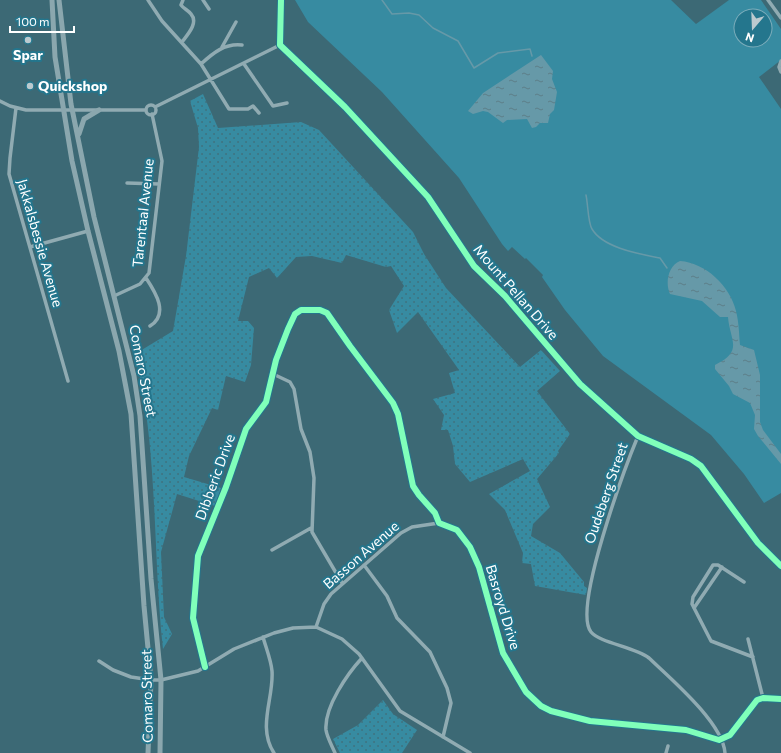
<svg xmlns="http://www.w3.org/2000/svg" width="781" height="753" viewBox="0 0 781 753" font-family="Commissioner,sans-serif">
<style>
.grass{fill:#378ba1;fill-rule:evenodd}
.park{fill:url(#park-dots)}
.water{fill:url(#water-ripples)}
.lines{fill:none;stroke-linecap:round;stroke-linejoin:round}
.stream{stroke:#6699a8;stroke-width:1.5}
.street{stroke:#90abb2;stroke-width:3.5}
.secondary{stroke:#8ba7ae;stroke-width:5}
.cycleway-casing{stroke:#24768d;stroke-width:8}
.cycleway{stroke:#80ffba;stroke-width:6}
.poi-dot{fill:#bbcacf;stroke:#24768d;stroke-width:1.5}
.labels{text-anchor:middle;stroke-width:4;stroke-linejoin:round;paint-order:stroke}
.poi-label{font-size:14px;font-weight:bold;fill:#fff;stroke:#24768d}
.street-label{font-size:14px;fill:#fff;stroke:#24768d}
</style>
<defs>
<pattern id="park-dots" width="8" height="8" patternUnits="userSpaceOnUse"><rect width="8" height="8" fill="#378ba1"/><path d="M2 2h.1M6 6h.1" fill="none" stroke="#3f727f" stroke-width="1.8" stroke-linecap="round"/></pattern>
<pattern id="water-ripples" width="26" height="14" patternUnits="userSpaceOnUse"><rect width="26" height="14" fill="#6699a8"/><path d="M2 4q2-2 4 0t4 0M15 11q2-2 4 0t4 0" fill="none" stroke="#5d7e88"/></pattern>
</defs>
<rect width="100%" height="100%" fill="#3c6975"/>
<!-- grass -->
<path class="grass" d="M295 0H671L696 24 729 0H761L781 29V60L759 77 781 109V493L764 503 744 474 711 435 603 356 565 310 542 277 543 275 526 258 525 259 512 247 508 251 502 244 459 178 382 92 308 22ZM741 16H765V40H741Z"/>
<!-- park -->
<path class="park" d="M203 94 218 128 301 122 319 130 413 232 424 254 446 288 520 367 541 350 560 371 537 391 570 434 558 451 559 453 537 479 550 507 533 524 531 536 560 553 584 582V586L587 588 586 595 535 586 531 564 522 563 523 553 505 510 489 494 530 471 523 459 470 482 455 464 453 446 448 430H441L444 415 433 399 455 393 449 373 459 370 418 312 397 333 389 310 404 286 391 266 386 267 346 255 342 263 312 256 296 257 277 278 269 268 249 277 238 321H248L254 328 251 365 245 382 226 376 218 410 212 408 189 456 184 477 221 488 215 506 177 494 161 552 164 617 172 634 163 649C154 566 157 481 144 399 142 384 138 369 135 354L173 331 186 256 199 147 198 128 190 101Z
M383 700 393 714 417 730 402 753H340L333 739 358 725Z"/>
<!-- water -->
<path class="water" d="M541 55 553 71 552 79 557 92 554 110 550 114 548 123H540L536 127 532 128 527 119 507 120 503 123 488 112 483 111 473 114 468 111 483 93Z
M680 261C706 263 730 286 736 311 739 323 739 334 740 345L754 350 760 375V422L763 430 781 454V464L758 436 754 429 755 415 750 403 733 394 729 386 715 369V365C744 351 730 341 728 317H720L702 301 670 294C665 283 668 266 680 261Z"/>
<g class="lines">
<!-- stream -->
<path class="stream" d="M382 0 392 14 409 13 419 15 433 28 458 41 474 68 498 53 530 49 532 56
M586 195C588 204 588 223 592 229 603 248 640 254 660 258L667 268"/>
<!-- street -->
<path class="street" d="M148 0 162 21 201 64 229 109H248L253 106 259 113
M203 0 209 9
M281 0 280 45 345 107 428 197 474 266 505 296 580 384 638 436 691 459 701 466 758 543 781 566
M768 0 781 18
M182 42C187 35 199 23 191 14 188 10 184 9 181 5L183 0
M222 47 236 22
M781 61 779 67 781 72
M201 64C213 53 225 43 242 45
M244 64 273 106 287 103
M0 101 10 106 26 110H145
M146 110a5 5 0 1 1 10 0a5 5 0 1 1-10 0Z
M155 107 280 45
M16 108 10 158 9 174 68 381
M127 183 159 184
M30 247 88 231
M146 278C156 293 169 314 150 326
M114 296 140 284 149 273 162 161 152 114
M273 374 290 382 294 389 301 429 310 452 314 478 312 532 342 583
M638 436C626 465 572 609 591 632 600 643 635 647 649 658 671 679 723 723 725 753
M272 550 311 528
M364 565 387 596 397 618 430 652 447 688 451 703 443 737
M744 582 718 565H713L693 597 692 604 711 641 753 657
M694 608 722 567
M316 627 324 604 331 594 401 533 412 527 439 523
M263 637C266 648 271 660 272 671 274 698 257 727 274 753
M748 639 763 698
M99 661 113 670 131 677 151 680H161L198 671 234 649 274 633 293 628 316 627 342 639 359 654 400 711 470 753
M205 667 193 618 198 556 226 487 246 429 266 402 276 360 288 329 295 314 301 310H320L327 313 350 346 393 403 398 414 413 486 419 495 435 513 439 523 457 530 470 547 479 567 503 653 526 692 541 706 551 711 590 721 686 730 719 740 730 735 757 700 763 698 781 699
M335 753C332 746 327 737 326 730 324 707 348 673 362 658
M666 753 668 746"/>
<!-- secondary -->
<path class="secondary" d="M52 0 55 57 72 161 88 231 119 351 131 414 144 606 151 680 148 753
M59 0 71 104 94 217 134 376 140 416 151 579 161 680 160 753
M79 134 84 119 99 110"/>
<defs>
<path id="cycleway" d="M281 0 280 45 345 107 428 197 474 266 505 296 580 384 638 436 691 459 701 466 758 543 781 566
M205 667 193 618 198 556 226 487 246 429 266 402 276 360 288 329 295 314 301 310H320L327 313 350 346 393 403 398 414 413 486 419 495 435 513 439 523 457 530 470 547 479 567 503 653 526 692 541 706 551 711 590 721 686 730 719 740 730 735 757 700 763 698 781 699"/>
</defs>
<!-- cycleway casing -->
<use href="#cycleway" class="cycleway-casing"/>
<!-- cycleway -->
<use href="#cycleway" class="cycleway"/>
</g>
<!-- markers -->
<g class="poi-dot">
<circle cx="28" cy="40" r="4"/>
<circle cx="30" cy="86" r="4"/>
</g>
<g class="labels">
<!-- poi labels -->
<g class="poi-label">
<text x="28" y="60">Spar</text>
<text x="38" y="91" text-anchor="start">Quickshop</text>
</g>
<!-- street labels -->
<g class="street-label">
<text transform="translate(143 213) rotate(-84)" y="5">Tarentaal Avenue</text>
<text transform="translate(40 243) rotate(74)" y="5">Jakkalsbessie Avenue</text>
<text transform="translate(516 292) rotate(49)" y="5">Mount Pellan Drive</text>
<text transform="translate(143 371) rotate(79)" y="5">Comaro Street</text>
<text transform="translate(215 477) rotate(-70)" y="5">Dibberic Drive</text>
<text transform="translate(606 493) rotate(-71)" y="5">Oudeberg Street</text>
<text transform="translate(361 555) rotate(-41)" y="5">Basson Avenue</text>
<text transform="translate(503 607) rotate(73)" y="5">Basroyd Drive</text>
<text transform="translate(147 696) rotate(-91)" y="5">Comaro Street</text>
</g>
</g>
<!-- north arrow -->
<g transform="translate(753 28) rotate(199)"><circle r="19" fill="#24768d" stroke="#7cadbb"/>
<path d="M0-3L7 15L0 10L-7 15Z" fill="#bbcacf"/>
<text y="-6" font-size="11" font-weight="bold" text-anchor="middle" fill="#ffffff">N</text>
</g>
<!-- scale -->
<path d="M10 26v6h64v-6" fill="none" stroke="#ffffff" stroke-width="2"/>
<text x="16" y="26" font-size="12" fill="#ffffff" stroke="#24768d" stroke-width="3" paint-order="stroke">100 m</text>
</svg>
